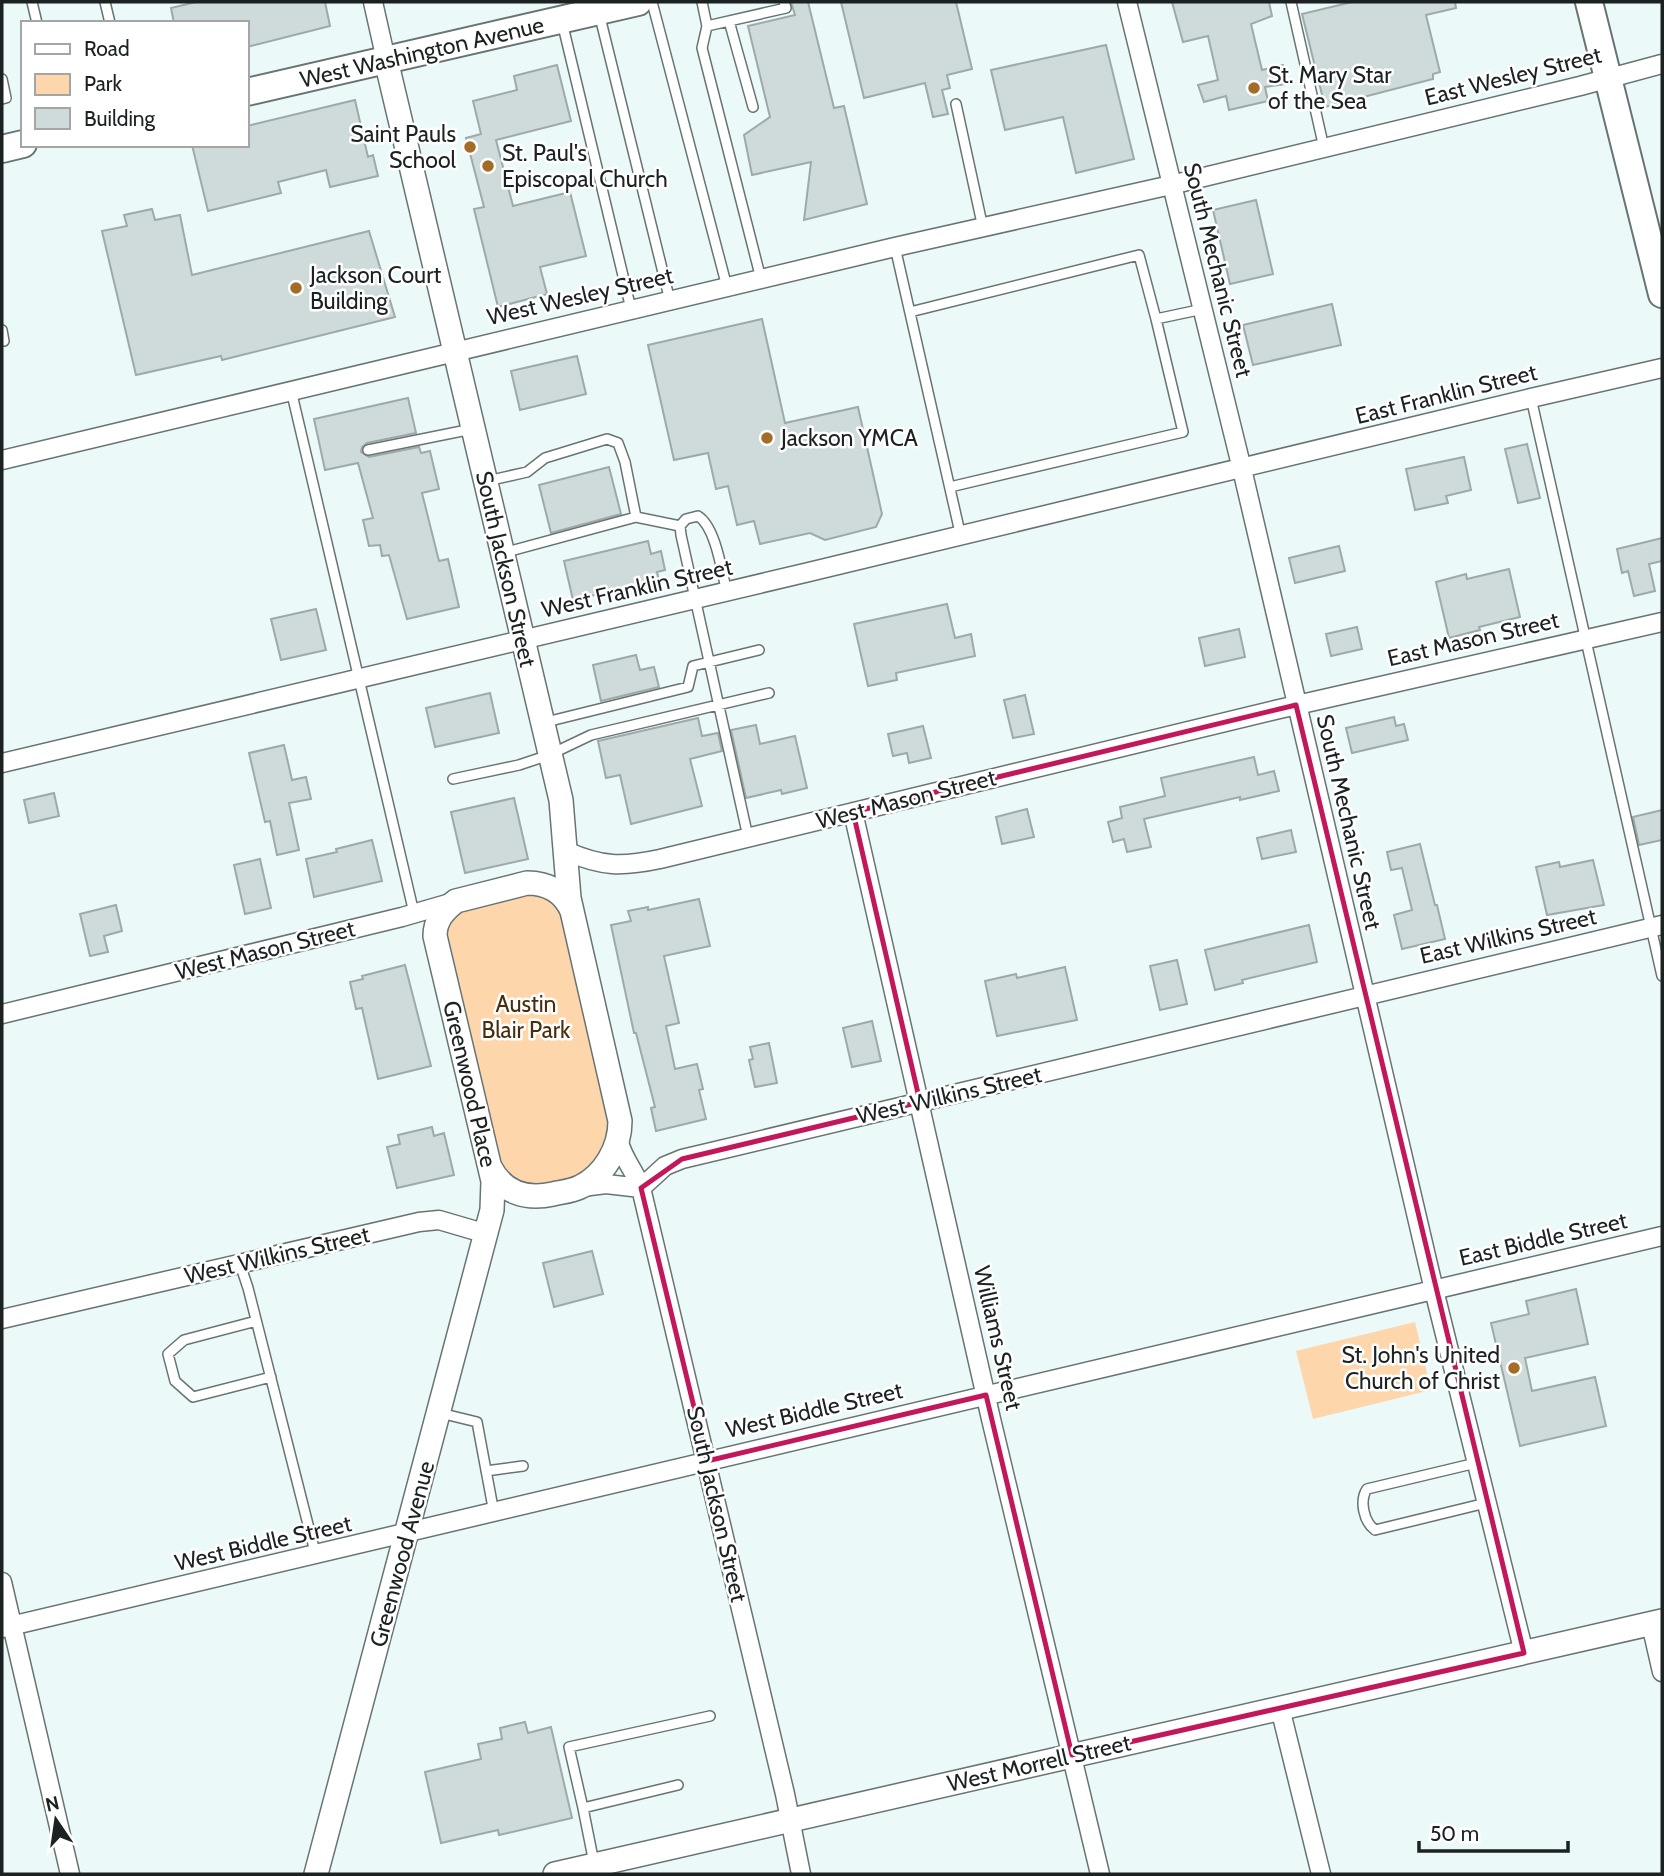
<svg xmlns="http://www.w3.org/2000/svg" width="1664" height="1876" viewBox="0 0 1664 1876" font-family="Cabin,sans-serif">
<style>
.green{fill:#fed6ac}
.building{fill:#cedbda;stroke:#9eaaa9;stroke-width:2}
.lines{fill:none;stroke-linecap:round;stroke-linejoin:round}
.service-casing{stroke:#687473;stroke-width:12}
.minor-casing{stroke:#687473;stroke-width:21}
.tertiary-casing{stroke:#687473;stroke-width:26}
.secondary-casing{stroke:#687473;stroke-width:30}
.service{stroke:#fff;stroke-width:9}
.minor{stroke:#fff;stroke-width:18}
.tertiary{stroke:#fff;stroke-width:23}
.secondary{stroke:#fff;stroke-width:26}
.marked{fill:none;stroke:#c2185b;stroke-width:5;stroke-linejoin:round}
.poi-dot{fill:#a36c27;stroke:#fff;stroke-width:2.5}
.labels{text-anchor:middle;stroke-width:5;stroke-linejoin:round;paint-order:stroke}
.street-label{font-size:23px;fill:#1c2121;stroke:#fff}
.poi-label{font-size:23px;fill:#1c2121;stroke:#fff;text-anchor:start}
.park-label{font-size:23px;fill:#492e0c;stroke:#fff}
</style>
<rect width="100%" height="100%" fill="#ebf9f8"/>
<!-- green -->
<path class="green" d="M527 883 562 895 619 1110 589 1181 505 1188 438 920Z
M1415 1322 1431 1390 1313 1419 1296 1351Z"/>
<!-- building -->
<path class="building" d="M196 2H325L330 26 247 47V23H174L171 8Z
M791 2H808L834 108 844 106 867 204 804 220 811 162 752 175 744 135 770 117 748 26 795 15Z
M841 2H956L972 69 947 75 950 88 942 90 948 114 933 117 925 83 864 98Z
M1172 2H1269L1272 16 1251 24 1262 70 1283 65 1287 84 1265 87 1268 101 1229 110 1226 96 1204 102 1198 85 1218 80 1208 36 1183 42Z
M1352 2H1455L1456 8 1426 15 1440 72 1433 74V79L1325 107 1302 14Z
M1106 45 1134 159 1076 173 1063 117 1005 130 991 70Z
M557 65 571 121 496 140 513 206 570 192 586 256 540 267 547 294 498 307 474 209 484 207 466 138 481 134 473 101 517 90 514 76Z
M355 100 368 157 373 155 378 176 330 187 326 170 278 182 281 193 208 211 192 145H247V126Z
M1256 200 1273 274 1230 284 1213 210Z
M152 209 155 220 180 215 192 275 369 231 395 317 222 360 221 356 136 375 102 231 127 226 124 215Z
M1332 304 1341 345 1253 365 1243 325Z
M762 319 785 423 858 407 882 514 876 527 825 540 810 533 760 544 754 521 737 525 728 486 716 489 708 453 674 460 648 345Z
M577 356 586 394 520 410 511 371Z
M408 398 416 433 367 443 362 447 361 452 369 457 419 447 421 453 430 451 439 489 422 493 439 561 448 559 459 607 407 619 389 555 382 556 380 545 369 546 363 520 373 518 358 463 325 470 314 419Z
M1527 444 1540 498 1518 503 1505 449Z
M1464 457 1471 490 1446 496 1448 503 1415 510 1406 469Z
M609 467 621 514 551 533 539 485Z
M1662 538V561L1649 564 1655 591 1634 596 1628 571 1622 573 1617 549Z
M648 541 651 554 661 551 665 570 657 572 659 580 573 600 564 561Z
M1339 546 1345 571 1295 583 1289 558Z
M1509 569 1520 617 1479 627 1480 630 1449 638 1436 582 1466 574 1467 579Z
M947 604 955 638 971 634 975 656 896 673 897 680 868 686 854 624Z
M316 609 326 650 281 660 271 619Z
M1357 627 1362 649 1331 656 1326 634Z
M1239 629 1245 657 1205 666 1199 638Z
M636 655 640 670 654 667 659 687 601 701 593 665Z
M490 693 499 733 435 747 426 708Z
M1025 695 1034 734 1013 738 1004 700Z
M1394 717 1396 726 1404 724 1408 740 1352 753 1346 728Z
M698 718 702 736 718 733 722 751 690 759 702 806 631 824 620 775 606 778 598 741Z
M756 725 760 744 795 736 807 788 782 794 781 790 746 798 731 730Z
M923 726 931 758 909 763 907 753 893 756 888 734Z
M284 745 292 780 306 777 311 799 289 803 299 850 277 855 270 821 265 822 249 753Z
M1254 757 1258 775 1274 771 1279 791 1240 800V797L1144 819 1151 847 1127 852 1124 839 1113 842 1108 822 1122 818 1120 807 1165 796 1161 778Z
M54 793 59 816 29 823 24 800Z
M514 798 528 859 465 873 451 812Z
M1027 809 1034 837 1002 844 996 817Z
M1662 810V840L1639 845 1633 817Z
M1291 830 1296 852 1262 859 1257 838Z
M372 840 382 881 314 897 306 859 337 852 336 849Z
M1420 844 1435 905H1437L1445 939 1402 949 1394 915 1412 910 1402 868 1391 870 1387 852Z
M260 859 271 908 245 914 234 865Z
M1593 860 1604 905 1547 915 1536 867 1559 862 1560 867Z
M699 899 710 946 664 956 679 1023 666 1026 675 1069 697 1064 703 1089 699 1090 706 1119 656 1131 651 1108 655 1107 636 1033H634L611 925 631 921 628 911 648 907V910Z
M116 905 122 931 104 936 108 952 90 956 80 914Z
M1309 925 1317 962 1242 980 1243 983 1215 990 1205 950Z
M1177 960 1187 1004 1160 1010 1150 966Z
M405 965 431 1066 378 1079 362 1008 356 1009 350 982 363 979 362 976Z
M1065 967 1077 1020 997 1036 985 981 1016 974 1017 978Z
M872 1021 881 1061 852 1067 843 1028Z
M769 1043 777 1083 755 1087 749 1060 753 1059 750 1047Z
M432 1127 434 1136 444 1133 454 1175 397 1188 387 1147 400 1144 398 1135Z
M592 1251 603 1294 554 1307 543 1263Z
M1576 1289 1588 1344 1525 1358 1532 1391 1595 1377 1606 1426 1520 1446 1491 1323 1529 1314 1526 1301Z
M525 1722 528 1733 551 1727 572 1818 499 1835 498 1830 441 1843 425 1772 481 1759 478 1744 502 1739 500 1728Z"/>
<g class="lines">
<defs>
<path id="service" d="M32 2 37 23
M105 2 110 23
M652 2 727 287
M702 2 707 26 786 8 784 2
M1291 2 1324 148
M599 13 670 301
M729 21 753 107
M562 22 631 309
M707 26 702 48 761 279
M2 79 6 98 2 99
M956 104 983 228
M895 247 961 537
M910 312 1139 255 1156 319
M2 330 4 341
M291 390 414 913
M1531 398 1662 976
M368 450 472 429
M487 481 527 472 545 458 607 439 618 443 625 462 636 517 503 553
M950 487 1183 432 1156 319 1203 309
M636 517 680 526
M727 593C722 573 716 527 698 516L686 519 680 526 681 535 748 837
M542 723 688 687 693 666 759 650
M453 779 519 765 549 755 591 735 769 693
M240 1264 248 1288 316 1556
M256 1321 184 1340 168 1354 175 1381 193 1397 271 1377
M440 1413 477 1422 494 1513
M1476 1463 1367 1489C1359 1501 1364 1522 1375 1530L1486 1503
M486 1471 523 1466
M678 1785 583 1808 569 1747 710 1716
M583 1808 594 1863"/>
<path id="minor" d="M373 2 386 60
M1127 2 1242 469 1434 1290 1524 1653
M2 460 895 247 1171 185 1580 86 1662 64
M2 763C512 642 1022 523 1531 398L1662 368
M853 812 991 1419 1100 1874
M566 851C602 867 622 867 660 859L1275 710 1662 622
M2 1014 402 917 454 902
M618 1139C623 1160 634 1169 641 1188L785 1794 801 1874
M582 1187 606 1184 641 1188
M641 1188 665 1166 682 1159 1662 925
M2 1319 419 1222 439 1220 487 1234
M2 1582 70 1874
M1651 1624 1662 1672
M2 1628 1662 1236
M1280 1708 1321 1874"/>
<path id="tertiary" d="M386 60 561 800 569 898 620 1121C620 1148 604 1176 580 1187 572 1191 562 1192 553 1194 526 1200 503 1193 490 1167
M316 1874 492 1210 493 1181 435 936C435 920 444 910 456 901L527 883C548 883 564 892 572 911
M555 1874 1662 1621"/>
<path id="secondary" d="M1589 2 1662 294
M247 92 638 2
M2 149 23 144"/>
</defs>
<!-- service casing -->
<use href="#service" class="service-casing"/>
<!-- minor casing -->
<use href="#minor" class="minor-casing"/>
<!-- tertiary casing -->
<use href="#tertiary" class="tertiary-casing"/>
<!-- secondary casing -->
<use href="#secondary" class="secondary-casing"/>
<!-- service -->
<use href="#service" class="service"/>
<!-- minor -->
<use href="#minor" class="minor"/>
<!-- tertiary -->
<use href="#tertiary" class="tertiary"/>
<!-- secondary -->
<use href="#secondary" class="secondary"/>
</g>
<!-- marked area -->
<path class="marked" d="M1296 705 1524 1653 1072 1755 986 1395 707 1461 641 1188 682 1159 920 1102 853 812Z"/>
<!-- markers -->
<g class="poi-dot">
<circle cx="1254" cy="88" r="7"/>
<circle cx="470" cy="147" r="7"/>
<circle cx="488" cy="166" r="7"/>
<circle cx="296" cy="288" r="7"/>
<circle cx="767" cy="438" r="7"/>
<circle cx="1514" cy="1368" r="7"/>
</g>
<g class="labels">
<!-- street labels -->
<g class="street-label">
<text transform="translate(422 52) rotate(-13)" y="8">West Washington Avenue</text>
<text transform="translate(1513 76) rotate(-14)" y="8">East Wesley Street</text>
<text transform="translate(1218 270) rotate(76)" y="8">South Mechanic Street</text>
<text transform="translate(580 296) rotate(-13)" y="8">West Wesley Street</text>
<text transform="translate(1446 394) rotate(-14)" y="8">East Franklin Street</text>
<text transform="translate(506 569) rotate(77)" y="8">South Jackson Street</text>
<text transform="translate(637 588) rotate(-13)" y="8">West Franklin Street</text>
<text transform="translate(1473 639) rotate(-13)" y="8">East Mason Street</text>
<text transform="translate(906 799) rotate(-14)" y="8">West Mason Street</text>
<text transform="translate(1349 822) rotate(77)" y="8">South Mechanic Street</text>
<text transform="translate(1508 936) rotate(-13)" y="8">East Wilkins Street</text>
<text transform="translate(265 950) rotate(-14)" y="8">West Mason Street</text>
<text transform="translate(470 1084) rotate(77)" y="8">Greenwood Place</text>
<text transform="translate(949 1095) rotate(-13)" y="8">West Wilkins Street</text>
<text transform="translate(1543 1239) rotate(-13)" y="8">East Biddle Street</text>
<text transform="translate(277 1255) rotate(-13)" y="8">West Wilkins Street</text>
<text transform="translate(998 1338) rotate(77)" y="8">Williams Street</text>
<text transform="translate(814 1410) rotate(-13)" y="8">West Biddle Street</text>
<text transform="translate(717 1504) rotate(77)" y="8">South Jackson Street</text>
<text transform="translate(263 1543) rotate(-13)" y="8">West Biddle Street</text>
<text transform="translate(402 1554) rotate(-75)" y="8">Greenwood Avenue</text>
<text transform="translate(1039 1763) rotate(-13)" y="8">West Morrell Street</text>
</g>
<!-- poi labels -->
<g class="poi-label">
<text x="1268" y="83">St. Mary Star<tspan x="1268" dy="26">of the Sea</tspan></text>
<text x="456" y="142" text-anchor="end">Saint Pauls<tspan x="456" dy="26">School</tspan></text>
<text x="502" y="161">St. Paul's<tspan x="502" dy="26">Episcopal Church</tspan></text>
<text x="310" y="283">Jackson Court<tspan x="310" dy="26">Building</tspan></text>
<text x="781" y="446">Jackson YMCA</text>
<text x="1500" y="1363" text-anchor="end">St. John's United<tspan x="1500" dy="26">Church of Christ</tspan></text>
</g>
<!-- park labels -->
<g class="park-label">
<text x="526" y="1012">Austin<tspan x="526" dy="26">Blair Park</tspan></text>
</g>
</g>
<!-- border -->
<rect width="1664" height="1876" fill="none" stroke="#1c2121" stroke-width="7"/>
<!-- legend -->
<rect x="21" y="21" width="228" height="126" fill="#ffffff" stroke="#a4a6a6" stroke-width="2"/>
<rect x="35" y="44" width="35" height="10" fill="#ffffff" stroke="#a4a6a6" stroke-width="2"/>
<text x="84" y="56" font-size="21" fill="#1c2121">Road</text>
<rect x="35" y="74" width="35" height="21" fill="#fed6ac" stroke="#a4a6a6" stroke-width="2"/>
<text x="84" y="91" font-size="21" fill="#1c2121">Park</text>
<rect x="35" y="108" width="35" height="21" fill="#cedbda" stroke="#a4a6a6" stroke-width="2"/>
<text x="84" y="126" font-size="21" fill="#1c2121">Building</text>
<!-- north arrow -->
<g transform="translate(56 1820) rotate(347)" stroke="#ffffff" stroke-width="5" paint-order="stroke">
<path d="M0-5L12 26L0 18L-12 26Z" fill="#1c2121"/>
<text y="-10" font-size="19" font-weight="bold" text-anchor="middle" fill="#1c2121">N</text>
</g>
<!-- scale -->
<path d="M1419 1841v10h149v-10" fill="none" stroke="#1c2121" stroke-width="3.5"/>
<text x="1430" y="1841" font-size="21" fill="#1c2121" stroke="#ffffff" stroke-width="5" paint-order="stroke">50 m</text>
</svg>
